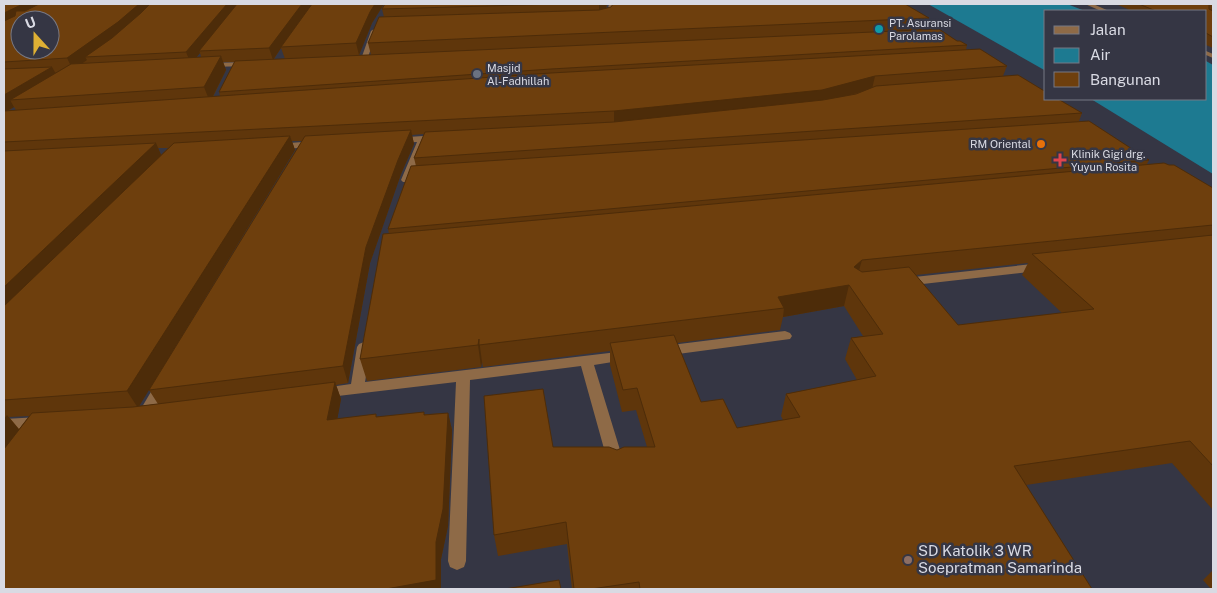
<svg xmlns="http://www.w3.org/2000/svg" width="1217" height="593" viewBox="0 0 1217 593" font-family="'Public Sans',sans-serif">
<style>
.water{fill:#1d7a91}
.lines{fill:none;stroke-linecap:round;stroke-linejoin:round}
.minor{fill:#8e6a47;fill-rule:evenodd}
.wall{fill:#5f360b;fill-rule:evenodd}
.shaded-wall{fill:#4d2c09}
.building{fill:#6e3f0d;stroke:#4d2c09;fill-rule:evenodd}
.culture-dot{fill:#0f9aa8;stroke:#353644;stroke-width:2}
.worship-dot{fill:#6b7280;stroke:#353644;stroke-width:2}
.food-dot{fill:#e8710a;stroke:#353644;stroke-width:2}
.health-dot{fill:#e0444e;stroke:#353644;stroke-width:2}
.education-dot{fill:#8d6e63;stroke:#353644;stroke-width:2}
.labels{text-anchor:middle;stroke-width:5;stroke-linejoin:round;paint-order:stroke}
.far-poi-label{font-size:11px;fill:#d9dae3;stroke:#353644;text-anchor:start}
.near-poi-label{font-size:15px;fill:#d9dae3;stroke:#353644;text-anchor:start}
</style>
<rect width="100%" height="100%" fill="#353644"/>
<!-- water -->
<path class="water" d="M928 4H1067L1085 11H1046V71Z
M1206 61 1213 65V174L1091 99H1206Z"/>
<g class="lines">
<!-- minor -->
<path class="minor" d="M609 4H625L614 7 612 15 600 18V16L607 13Z
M886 4H893L951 38 946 39Z
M1085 4H1093L1109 11H1101Z
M374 29 377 31 367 60 360 62 371 31Z
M1206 51 1213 54V58L1206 55Z
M248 62 252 64 251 66 208 67 204 65 208 63Z
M438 135 441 136V140L424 141 426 143 411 180 409 182H403L401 180 417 142 396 143 393 142V138Z
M316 141 319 142V146L276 150 271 147 276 144Z
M1042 263 1046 264 1048 267 1046 270 905 286 899 282 905 278Z
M785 331 790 333 792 336 790 339 663 356 658 354 656 351 658 348 663 346Z
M364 342 369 344 371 347 365 382 626 351 631 353 633 356 631 359 594 365 624 463 622 468 616 470 610 468 608 463 581 366 470 380 466 561 464 567 457 570 450 567 448 561 456 382 321 398 316 397 314 393 316 389 351 384 357 347 359 344Z
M163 379 168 380 170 384 149 420 144 422 139 420 136 416 139 412 158 380Z
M40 417 45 419 48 423 45 427 4 431V419Z"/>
</g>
<!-- wall -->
<path class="wall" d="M4 4H384L372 23 359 55H371L368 43 384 17 382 9 385 4H607L606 8 929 18 926 29 967 45 966 50 1007 66 1003 76 1082 113 1079 121 1149 160 1147 164 1169 165 1213 188V510L1172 463 1026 485 1092 589H572L567 544 498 556 494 535 553 447 617 450 647 447 636 410 622 412 610 365V351L483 367 482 362 481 367 367 381 360 359 389 234 388 229 416 166 414 158 424 134 412 135 414 144 401 174 370 263 348 383 336 385 341 399 337 419 448 413 452 430 448 526 441 559 4 589ZM281 48 285 59H274ZM200 53 201 57H196ZM223 62H235L219 92 220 96 213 97 226 70ZM14 107 16 110 8 111ZM292 141H302L149 390 158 404 139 406 295 150ZM158 148H168L161 155ZM1028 263 1022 275 1062 313 958 325 916 275ZM844 306 863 336 851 338 845 359 857 380 786 394 781 416 783 420 737 428 701 402 677 343 780 330 783 317ZM29 416 19 429 9 417Z
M1116 4H1213V48L1206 45V11H1132Z
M1213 570V589H1211L1203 580Z"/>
<!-- shaded-wall -->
<path class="shaded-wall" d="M23 4H49L4 27V13Z
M139 4H154L123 34 85 57 87 60 73 70 67 58Z
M227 4H239L199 51 200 53 191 64 186 52Z
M302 4H312L281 47V48L273 60 269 48Z
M375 4H384L372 23 359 55 356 43 370 12Z
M599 4H607L605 12 599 13Z
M221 56 226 70 210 102 204 87Z
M52 67 59 79 10 100 14 107 5 112 4 115V95Z
M875 76 872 89 820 103 614 124V111Z
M411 130 414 144 401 174 370 263 348 383 343 366 366 247 398 160Z
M290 136 295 150 138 408 127 391Z
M156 143 162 157 4 315V287Z
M862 260 856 281 849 285 844 306 783 317 784 308 778 297 854 267Z
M479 339 482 362 481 367 478 345Z
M335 382 341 399 334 437 327 420Z
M448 413 452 430 448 526 441 559V589H386L436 542Z
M7 415 21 432 4 455V419Z"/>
<!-- building -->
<path class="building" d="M4 4H23L4 13Z
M39 4H139L118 22 67 58 4 62V21L15 16 16 11H25ZM20 20H50V50H20Z
M150 4H227L186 52 85 57 112 38 141 13Z
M237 4H302L269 48 199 51Z
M312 4H375L370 12 356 43 281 47Z
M385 4H557L382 9Z
M613 4H905L929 18 368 43 379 17 599 10 611 7Z
M1139 4H1211H1209V9L1213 11V37L1206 33V11H1156Z
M939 29 957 41H960L967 45 551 69 219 92 235 61Z
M980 49 1007 66 875 76 822 90 614 111 4 142V111L551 73Z
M221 56 204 87 10 100 71 64Z
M52 67 4 95V69Z
M1018 75 1046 92V99H1058L1082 113 414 158 425 132 614 122 823 100 856 94 876 86Z
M1089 121 1149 160 388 229 411 166Z
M411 130 398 160 366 247 343 366 149 390 305 136Z
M290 136 127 391 4 400V306L174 143Z
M156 143 4 287V151Z
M1164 163 1169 165H1174L1213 188V225L862 260 854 267 862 272 909 267 958 325 1094 309 1032 254 1213 235V466L1190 441 1014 466 1092 589H640L639 582 591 589H574L566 522 494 535 484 396 543 389 553 447H609L617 450 624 447H655L637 388 623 390 610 343 674 335 701 402 723 399 737 428 800 417 786 394 876 376 851 338 883 334 849 285 778 297 784 308 479 345V339L478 345 360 359 383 234Z
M335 382 327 420 376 414V417L424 412V415L448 413 443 509 436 542V580L386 589H4V449L32 413 133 407Z
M559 580 561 589H505Z"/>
<!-- markers -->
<circle class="culture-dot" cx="879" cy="29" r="5"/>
<circle class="worship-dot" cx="477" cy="74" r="5"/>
<circle class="food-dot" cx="1041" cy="144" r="5"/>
<path class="health-dot" d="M1057.5 152.5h5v5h5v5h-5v5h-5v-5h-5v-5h5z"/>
<circle class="education-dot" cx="908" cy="560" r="5"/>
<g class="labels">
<!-- far-poi labels -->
<g class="far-poi-label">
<text x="889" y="27">PT. Asuransi<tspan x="889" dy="13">Parolamas</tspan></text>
<text x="487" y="72">Masjid<tspan x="487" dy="13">Al-Fadhillah</tspan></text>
<text x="1031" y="148" text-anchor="end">RM Oriental</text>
<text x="1071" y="158">Klinik Gigi drg.<tspan x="1071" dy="13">Yuyun Rosita</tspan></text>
</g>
<!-- near-poi labels -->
<g class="near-poi-label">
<text x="918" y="556">SD Katolik 3 WR<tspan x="918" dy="17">Soepratman Samarinda</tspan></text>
</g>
</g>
<!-- border -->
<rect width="1217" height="593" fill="none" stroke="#d9dae3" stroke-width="10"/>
<!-- legend -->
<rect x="1044" y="10" width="162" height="90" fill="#353644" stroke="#777884"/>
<rect x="1054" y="26" width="25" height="8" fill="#8e6a47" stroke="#777884"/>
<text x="1090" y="35" font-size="15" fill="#d9dae3">Jalan</text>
<rect x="1054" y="48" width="25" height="15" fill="#1d7a91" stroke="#777884"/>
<text x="1090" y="60" font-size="15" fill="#d9dae3">Air</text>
<rect x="1054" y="72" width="25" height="15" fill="#6e3f0d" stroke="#777884"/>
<text x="1090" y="85" font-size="15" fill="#d9dae3">Bangunan</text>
<!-- north arrow -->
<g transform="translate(35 35) rotate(339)"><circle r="24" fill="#353644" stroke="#777884"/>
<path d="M0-4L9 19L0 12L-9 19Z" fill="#dfb034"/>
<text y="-8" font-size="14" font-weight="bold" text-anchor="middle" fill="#d9dae3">U</text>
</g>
</svg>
